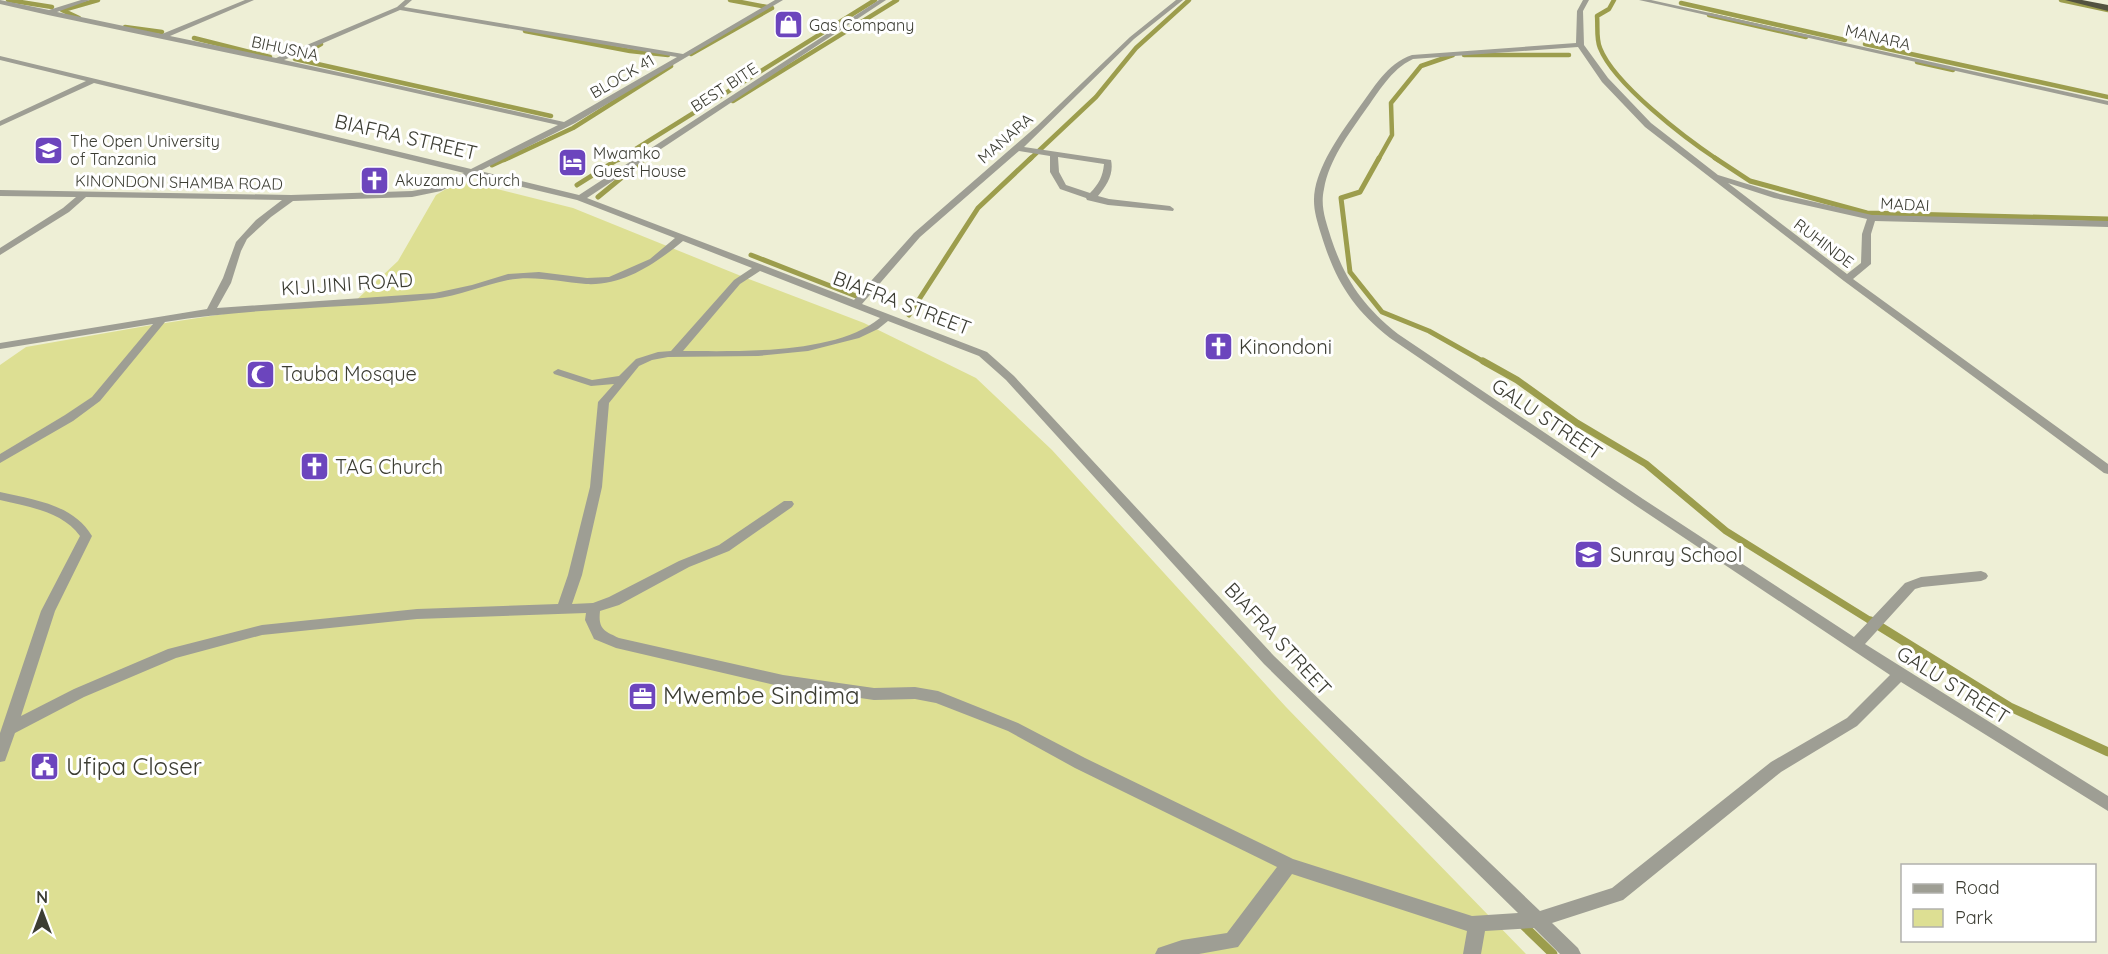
<svg xmlns="http://www.w3.org/2000/svg" width="2108" height="954" viewBox="0 0 2108 954" font-family="Quicksand,sans-serif">
<style>
.green{fill:#dddf93}
.lines{fill:none;stroke-linecap:round;stroke-linejoin:round}
.stream-far3{stroke:#9c9d4d;stroke-width:4.5}
.stream-far2{stroke:#9c9d4d;stroke-width:5}
.stream-far1{stroke:#9c9d4d;stroke-width:7}
.stream{stroke:#9c9d4d;stroke-width:9}
.minor{fill:#9e9e94;fill-rule:evenodd}
.trunk{fill:#525240;fill-rule:evenodd}
.labels{text-anchor:middle;stroke-width:6;stroke-linejoin:round;paint-order:stroke}
.far-poi-label{font-size:16px;fill:#3c3d33;stroke:#fff;text-anchor:start}
.far-street-label{font-size:16px;fill:#3c3d33;stroke:#fff}
.street-label{font-size:20px;fill:#3c3d33;stroke:#fff}
.poi-label{font-size:20px;fill:#3c3d33;stroke:#fff;text-anchor:start}
.near-poi-label{font-size:24px;fill:#3c3d33;stroke:#fff;text-anchor:start}
</style>
<rect width="100%" height="100%" fill="#eeefd6"/>
<!-- green -->
<path class="green" d="M461 180 573 208 746 278 864 323 976 378 1052 450 1286 707 1526 954H0V365L26 347 146 326 243 311 351 305 398 261 436 195Z"/>
<g class="lines">
<!-- stream-far3 -->
<path class="stream-far3" d="M8 0 52 7
M730 0 772 8
M1614 0 1609 9 1597 16C1598 26 1596 39 1600 48 1614 84 1685 138 1718 160
M2061 0 2108 10
M1681 3 1845 40
M62 10 79 18
M63 10 98 0
M1709 15 1806 37
M125 27 162 32
M525 31 630 51 668 55
M194 38 270 57
M1865 44 2108 97
M691 54 772 8
M1464 55H1569
M295 59 551 116
M295 59 321 44
M1917 62 1953 70
M733 101 897 0
M504 160 573 128 671 66
M618 160 875 0
M1029 160 1096 97 1136 48 1189 0
M1378 160 1392 135 1391 103 1421 66 1453 55"/>
<!-- stream-far2 -->
<path class="stream-far2" d="M1379 158 1360 192 1341 198 1350 272 1382 312 1429 331 1486 363
M1715 158 1750 181 1867 213 2108 219
M492 165 507 158
M577 185 620 158
M598 197 643 160
M751 255 856 296
M909 315 978 208 1031 158"/>
<!-- stream-far1 -->
<path class="stream-far1" d="M1483 361 1517 380 1577 423 1646 464 1726 531 1874 623"/>
<!-- stream -->
<path class="stream" d="M1871 621 2010 707 2108 752
M1521 923 1553 954"/>
<!-- minor -->
<path class="minor" d="M0 0 49 10 81 0H90L57 12 162 34 245 0H254L170 36 276 58 397 7 405 0H412L404 7 683 54 775 0H783L575 123 480 171 579 195 879 0H886L587 198 854 300 914 233 1037 126 1130 37 1176 0H1183L1134 39 1024 147 1111 160C1114 174 1107 185 1098 196L1109 199 1170 206 1174 209 1173 211 1108 205 1087 200 1086 198 1060 189 1050 172V156L1019 151 920 237 862 304 987 352 1014 376 1274 656 1540 911 1612 888 1771 762 1847 718 1890 675 1635 505 1390 338C1352 308 1335 280 1321 234 1316 218 1312 205 1315 189 1321 160 1341 133 1358 109 1374 88 1386 64 1412 55L1576 43 1577 11 1583 0H1589L1583 11 1584 45 1608 78 1651 123 1718 175 1780 194 1872 215 2108 221V227L1875 221 1871 234V264L1853 279 2108 464V474L2104 473 1844 281 1645 127 1602 82 1578 47 1413 59C1390 70 1379 92 1364 112 1348 135 1329 160 1324 189 1320 207 1326 221 1331 238 1345 280 1363 306 1398 334L1643 499 1854 637 1905 583 1921 577 1981 571 1986 573 1988 576 1986 579 1981 581 1922 587 1915 589 1865 644 2108 796V811L1901 682 1857 726 1781 772 1623 900 1552 923 1578 948 1581 954H1560L1534 928 1485 931 1481 954H1463L1467 931 1292 874 1238 947 1199 954H1155L1158 948 1182 940 1227 933 1277 867 1075 768 1008 731 936 703 915 699 874 700 783 687 616 648 594 639 585 620 586 613 417 619 262 635 176 658 84 697 15 733 5 761 0 762V733L41 611 80 536C62 511 28 507 0 500V492C34 500 73 504 92 536L55 611 21 716 74 689 168 649 262 625 417 609 558 604 568 575 590 487 598 402 614 384 591 386 554 374 553 372 558 369 592 380 619 376 636 359 658 352 671 351 734 280 752 268 683 241C655 264 623 286 586 284 560 282 534 275 508 280 483 285 459 296 433 299 344 309 254 307 165 322L100 401 73 421 0 463V454L65 415 92 397 153 324 0 349V343L207 309 223 278 236 242 256 220 282 200 86 197 69 212 0 255V248L63 208 76 197 0 196V190L291 195 412 191 435 187 464 173 94 83 0 126V121L86 81 0 60V56L471 169 558 125 353 79 48 15 0 4ZM400 10 677 57 564 122 284 60ZM1058 157 1104 164C1103 176 1099 184 1090 193L1066 185 1059 172ZM473 175 577 200 675 238 650 259 609 277 587 278 539 272 508 274 472 285 435 293 217 308 231 283 241 251 247 239 271 217 293 201 412 197 441 191ZM1728 183 1774 198 1867 219 1862 234 1861 263 1847 274ZM760 271 880 318C835 355 739 351 683 351L740 284ZM888 321 979 356 1006 380 1264 664 1518 913 1472 916 1293 859 1085 758 1018 723 938 691 915 687 874 688 783 675 619 638C604 631 598 629 600 611L619 605 689 567 729 551 792 507 794 504 792 501H784L719 545 679 561 609 597 593 603 572 604 582 575 602 487 609 403 639 366 652 360 668 357 758 356 808 351 859 338 878 329Z
M1639 0H1651L2108 101V105Z"/>
<!-- trunk -->
<path class="trunk" d="M2065 0H2082L2108 5V11Z"/>
</g>
<!-- icons -->
<defs>
<symbol id="shop-square" viewBox="-11 -11 22 22"><rect x="-9" y="-9" width="18" height="18" rx="4" fill="#6c45bd" stroke="#fff"/><path d="M-5-2.5h2.3a2.7 3.5 0 0 1 5.4 0H5L5.5 6h-11ZM-1.5-2.5h3a1.5 2.3 0 0 0-3 0Z" fill="#fff"/></symbol>
<symbol id="university-square" viewBox="-11 -11 22 22"><rect x="-9" y="-9" width="18" height="18" rx="4" fill="#6c45bd" stroke="#fff"/><path d="M0-5L7-2L0 1L-7-2ZM-4 1L0 2.5L4 1V4Q0 6-4 4Z" fill="#fff"/></symbol>
<symbol id="hotel-square" viewBox="-11 -11 22 22"><rect x="-9" y="-9" width="18" height="18" rx="4" fill="#6c45bd" stroke="#fff"/><path d="M-6-4.5h1.5V1H6V5H4.5V3h-9V5H-6ZM-4 0a1.8 1.8 0 1 1 3.6 0ZM.5 0V-2.5h3Q6-2.5 6 0Z" fill="#fff"/></symbol>
<symbol id="church-square" viewBox="-11 -11 22 22"><rect x="-9" y="-9" width="18" height="18" rx="4" fill="#6c45bd" stroke="#fff"/><path d="M-1.2-6h2.4v3.5h3.3v2.4h-3.3V6h-2.4V-.1h-3.3v-2.4h3.3Z" fill="#fff"/></symbol>
<symbol id="mosque-square" viewBox="-11 -11 22 22"><rect x="-9" y="-9" width="18" height="18" rx="4" fill="#6c45bd" stroke="#fff"/><path d="M3.5-4.9A6 6 0 1 0 3.5 4.9A5 5 0 1 1 3.5-4.9Z" fill="#fff"/></symbol>
<symbol id="school-square" viewBox="-11 -11 22 22"><rect x="-9" y="-9" width="18" height="18" rx="4" fill="#6c45bd" stroke="#fff"/><path d="M0-5L7-2L0 1L-7-2ZM-4 1L0 2.5L4 1V4Q0 6-4 4Z" fill="#fff"/></symbol>
<symbol id="office-square" viewBox="-11 -11 22 22"><rect x="-9" y="-9" width="18" height="18" rx="4" fill="#6c45bd" stroke="#fff"/><path d="M-6-3h4V-5.5h4V-3h4V5H-6ZM-1-4.5V-3h2v-1.5ZM-6 0V1H6V0Z" fill="#fff"/></symbol>
<symbol id="civic-square" viewBox="-11 -11 22 22"><rect x="-9" y="-9" width="18" height="18" rx="4" fill="#6c45bd" stroke="#fff"/><path d="M-.6-6.5H3V-4.5H.6V-3L4-1V1h2V6H-6V1h2V-1L-.6-3ZM-1.2 2.5V6h2.4V2.5Z" fill="#fff"/></symbol>
</defs>
<g fill-rule="evenodd">
<use href="#shop-square" x="772" y="8" width="33" height="33"/>
<use href="#university-square" x="32" y="134" width="33" height="33"/>
<use href="#hotel-square" x="556" y="146" width="33" height="33"/>
<use href="#church-square" x="358" y="164" width="33" height="33"/>
<use href="#church-square" x="1202" y="330" width="33" height="33"/>
<use href="#mosque-square" x="244" y="358" width="33" height="33"/>
<use href="#church-square" x="298" y="450" width="33" height="33"/>
<use href="#school-square" x="1572" y="538" width="33" height="33"/>
<use href="#office-square" x="626" y="680" width="33" height="33"/>
<use href="#civic-square" x="28" y="750" width="33" height="33"/>
</g>
<g class="labels">
<!-- far-poi labels -->
<g class="far-poi-label">
<text x="809" y="31">Gas Company</text>
<text x="70" y="147">The Open University<tspan x="70" dy="18">of Tanzania</tspan></text>
<text x="593" y="159">Mwamko<tspan x="593" dy="18">Guest House</tspan></text>
<text x="395" y="186">Akuzamu Church</text>
</g>
<!-- far-street labels -->
<g class="far-street-label">
<text transform="translate(1878 37) rotate(13)" y="6">MANARA</text>
<text transform="translate(285 48) rotate(12)" y="6">BIHUSNA</text>
<text transform="translate(622 76) rotate(-30)" y="6">BLOCK 41</text>
<text transform="translate(724 87) rotate(-33)" y="6">BEST BITE</text>
<text transform="translate(1005 138) rotate(-41)" y="6">MANARA</text>
<text transform="translate(179 182) rotate(1)" y="6">KINONDONI SHAMBA ROAD</text>
<text transform="translate(1905 204) rotate(3)" y="6">MADAI</text>
<text transform="translate(1824 243) rotate(37)" y="6">RUHINDE</text>
</g>
<!-- street labels -->
<g class="street-label">
<text transform="translate(406 137) rotate(13)" y="7">BIAFRA STREET</text>
<text transform="translate(347 284) rotate(-4)" y="7">KIJIJINI ROAD</text>
<text transform="translate(902 303) rotate(21)" y="7">BIAFRA STREET</text>
<text transform="translate(1547 419) rotate(34)" y="7">GALU STREET</text>
<text transform="translate(1278 639) rotate(47)" y="7">BIAFRA STREET</text>
<text transform="translate(1953 685) rotate(32)" y="7">GALU STREET</text>
</g>
<!-- poi labels -->
<g class="poi-label">
<text x="1239" y="354">Kinondoni</text>
<text x="281" y="381">Tauba Mosque</text>
<text x="335" y="474">TAG Church</text>
<text x="1610" y="562">Sunray School</text>
</g>
<!-- near-poi labels -->
<g class="near-poi-label">
<text x="663" y="704">Mwembe Sindima</text>
<text x="66" y="775">Ufipa Closer</text>
</g>
</g>
<!-- legend -->
<rect x="1901" y="864" width="195" height="78" fill="#ffffff" stroke="#b1b1ad" stroke-width="1.5"/>
<rect x="1913" y="884" width="30" height="9" fill="#9e9e94" stroke="#b1b1ad" stroke-width="1.5"/>
<text x="1955" y="894" font-size="18" fill="#3c3d33">Road</text>
<rect x="1913" y="909" width="30" height="18" fill="#dddf93" stroke="#b1b1ad" stroke-width="1.5"/>
<text x="1955" y="924" font-size="18" fill="#3c3d33">Park</text>
<!-- north arrow -->
<g transform="translate(42 912)" stroke="#ffffff" stroke-width="4.5" paint-order="stroke">
<path d="M0-4.5L10 22L0 15L-10 22Z" fill="#3c3d33"/>
<text y="-9" font-size="16" font-weight="bold" text-anchor="middle" fill="#3c3d33">N</text>
</g>
</svg>
